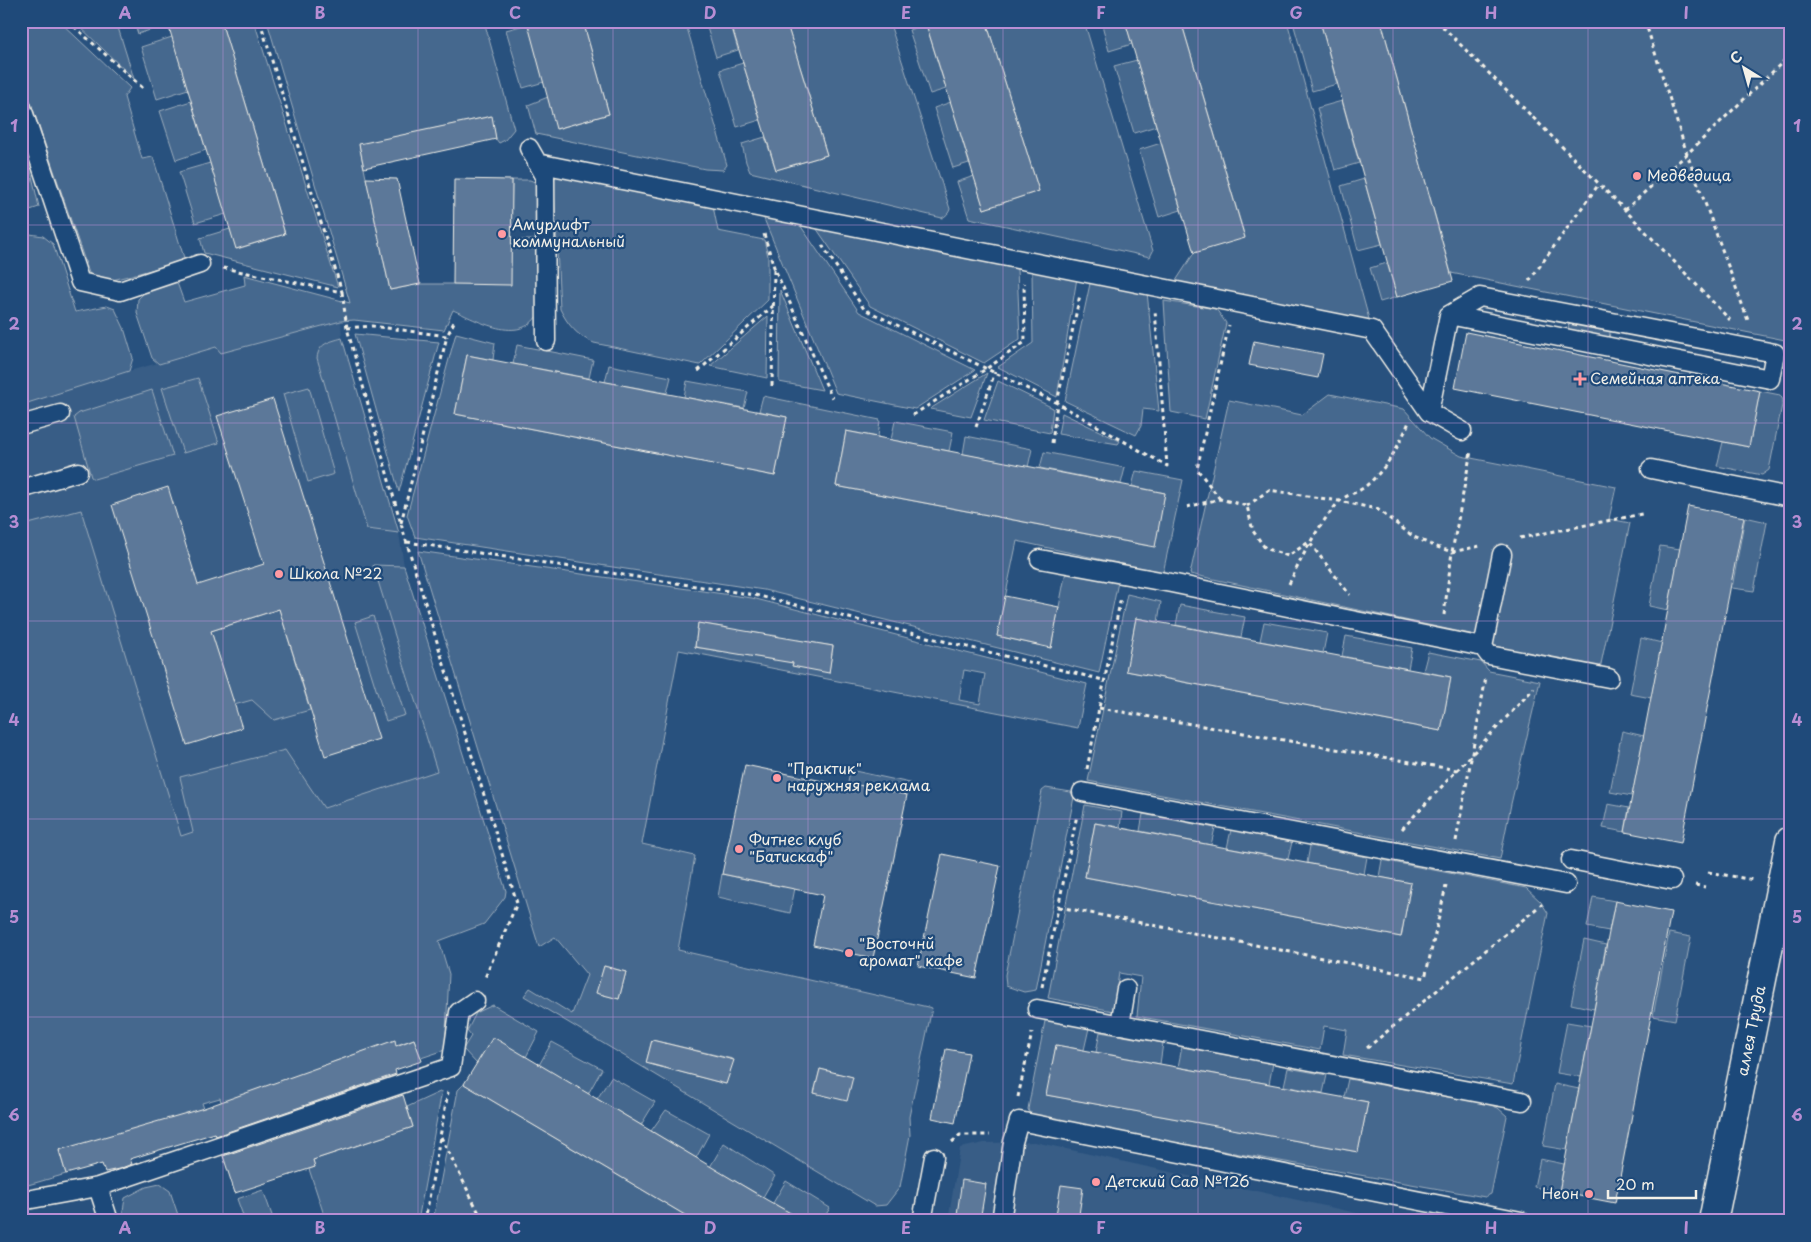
<svg xmlns="http://www.w3.org/2000/svg" width="1811" height="1242" viewBox="0 0 1811 1242" font-family="'Playpen Sans',sans-serif">
<style>
.built{fill:#375d86}
.green{fill:#45688e;stroke:#9cacbb;fill-rule:evenodd}
.building{fill:#5b7899;stroke:#f4f1e8}
.lines{fill:none;stroke-linecap:round;stroke-linejoin:round}
.service-casing{stroke:#f4f1e8;stroke-width:21}
.tertiary-casing{stroke:#f4f1e8;stroke-width:31}
.path{stroke:#f4f1e8;stroke-width:3;stroke-dasharray:4 4;stroke-linecap:butt}
.service{stroke:#1f4a7a;stroke-width:18}
.tertiary{stroke:#1f4a7a;stroke-width:28}
.grid{fill:none;stroke:#b88ed4;stroke-width:1;stroke-opacity:0.55}
.poi-dot{fill:#ff9aa2;stroke:#1f4a7a;stroke-width:2}
.labels{text-anchor:middle;stroke-width:4.5;stroke-linejoin:round;paint-order:stroke}
.poi-label{font-size:15px;fill:#f4f1e8;stroke:#1f4a7a;text-anchor:start}
.street-label{font-size:15px;fill:#f4f1e8;stroke:#1f4a7a}
.neatline{fill:none;stroke:#b88ed4;stroke-width:2}
.grid-label{font-size:16px;text-anchor:middle;font-weight:bold;fill:#b88ed4}
</style>
<rect width="100%" height="100%" fill="#28517e"/>
<filter id="ink" filterUnits="userSpaceOnUse"><feTurbulence type="fractalNoise" baseFrequency=".02" numOctaves="2"/><feDisplacementMap in="SourceGraphic" scale="10" xChannelSelector="R" yChannelSelector="G"/><feConvolveMatrix kernelMatrix="1 2 1 2 8 2 1 2 1" color-interpolation-filters="sRGB"/></filter>
<g filter="url(#ink)">
<!-- built -->
<path class="built" d="M341 321 342 338 399 533 404 566 506 891 505 897 484 924 21 1072V405L129 371 216 347 221 353Z
M1035 1142 1388 1220 1078 1221 1083 1188 1062 1185 1055 1221H980L986 1185 962 1180 956 1221H948L960 1148 984 1143Z"/>
<!-- green -->
<path class="green" d="M21 21H59L130 88 124 97 142 159 153 157 185 261 105 282 96 280 89 273 21 74Z
M74 21H116L134 79Z
M134 21H167L168 24 138 34Z
M221 21H254L338 287 204 253 200 238 230 229 237 249 285 234Z
M267 21H484L514 129 505 140 499 143 496 139 491 116 359 145 390 290 420 284H453L511 240H540L538 314C520 346 476 320 453 310L444 330 354 320 341 321 221 353 216 347 159 364 152 358 137 313 138 299 146 291 176 280 184 302 245 285 244 275 350 303Z
M583 21H685L727 165 723 170 705 169 536 134 528 105 548 97 557 129 609 114Z
M705 21H730L738 50 716 57Z
M786 21H889L950 209C949 213 946 216 942 218L750 172 746 162 742 144 765 137 776 170 827 155Z
M986 21H1084L1153 251 1150 257 969 218 957 182 974 176 984 209 1039 191Z
M1101 21H1125L1132 44 1109 51Z
M1181 21H1287L1372 330 1170 290 1194 253 1245 237Z
M1312 21H1320L1337 84 1312 91 1294 26Z
M1381 21H1790V341L1451 273Z
M528 24 544 82 523 88 506 30Z
M926 24 946 89 930 94 909 30Z
M172 37 188 89 157 99 141 47Z
M1137 60 1156 126 1134 133 1114 66Z
M743 63 760 120 737 127 720 70Z
M191 101 206 150 176 160 160 111Z
M1342 101 1359 163 1335 170 1317 108Z
M951 102 969 163 953 168 934 108Z
M1161 143 1181 210 1159 217 1139 150Z
M210 163 226 214 195 223 179 172Z
M21 165 22 168 30 167 39 207 21 213Z
M553 168 712 201 718 231 764 240 768 256V300L700 365 594 343C577 336 568 325 560 309Z
M1364 179 1382 244 1358 250 1341 186Z
M512 180H530L539 184 540 226 511 227Z
M762 214 798 222 859 312 975 370 915 409 836 393Z
M812 222 1017 269 1020 339 984 363 870 306Z
M30 234 43 236 53 244 75 312 107 306 115 309 124 328 133 358 129 371 21 405V236Z
M1387 263 1397 297 1380 302 1370 268Z
M1032 270 1077 278 1057 397 998 367 1033 343Z
M1091 279 1147 292 1159 411 1143 409 1141 426 1136 435 1065 401Z
M780 290 822 390 779 382Z
M1164 301 1216 309 1226 323 1205 419 1171 412Z
M768 316 767 378 710 366Z
M1570 320 1611 328 1609 338 1568 329Z
M456 333 495 343 493 360 467 355 455 414 775 476 787 417 759 411 763 396 880 420 878 437 846 431 836 486 1154 547 1165 493 1132 486 1136 471 1183 480 1163 573 1017 541 997 636 1051 648 1066 571 1118 582 1099 673 764 590 415 537 407 515Z
M355 334 439 342 399 492Z
M342 338 399 533 367 529 317 358C319 343 329 342 342 338Z
M517 345 593 360 589 378 513 364Z
M609 365 671 377 667 393 605 382Z
M987 373 971 417 930 409Z
M198 378 219 443 183 453 162 388Z
M687 381 748 392 744 408 684 397Z
M998 381 1053 408 1050 433 984 420Z
M309 387 334 474 308 482 283 394Z
M152 390 173 456 94 479 91 477 74 417 79 413Z
M1760 391 1780 395 1783 400 1769 470 1762 475 1717 466 1723 442 1749 447Z
M1330 394 1404 409 1430 438 1461 456 1616 487 1609 519 1630 523 1600 669 1498 647 1475 635 1190 574 1229 400 1302 415Z
M1062 413 1120 441 1118 444 1058 434Z
M895 421 953 432 949 451 891 440Z
M966 436 1032 449 1028 467 963 454Z
M1044 452 1125 468 1121 484 1040 468Z
M81 510 181 836 193 832 180 777 285 750 324 808 437 771 373 565 404 566 506 891 505 897 484 924 439 941 449 974 445 1050 421 1058 414 1039 396 1045 394 1041 336 1061 223 1108 220 1098 202 1103 206 1114 59 1151 66 1174 21 1187V623L27 620 21 602V526Z
M1745 517 1767 522 1754 591 1732 588Z
M1660 546 1680 549 1668 610 1649 606Z
M418 551 752 598 1087 684 1078 728 679 650 642 844 695 856 678 950 932 1008 909 1117 910 1135 900 1187 886 1205 875 1206 524 996 530 988 572 1014 587 975 555 937 539 947ZM698 623 728 628 724 652 695 647ZM749 632 779 636 775 660 745 655ZM797 640 833 646 829 672ZM964 670 985 674 980 704 959 700ZM604 966 626 972 619 999 597 993ZM652 1040 733 1059 726 1084 646 1063ZM820 1069 852 1077 847 1100 814 1093Z
M1127 594 1161 602 1158 622 1136 618 1126 671 1441 731 1451 677 1423 671 1428 652 1481 662 1489 671 1540 681 1511 804 1500 859 1088 781Z
M1180 605 1245 617 1241 637 1176 625Z
M279 609 310 710 274 720 252 700 234 705 211 631Z
M373 616 405 715 386 721 355 622Z
M1264 622 1327 633 1323 653 1260 641Z
M1346 636 1412 648 1408 669 1342 656Z
M1641 638 1662 643 1651 698 1630 694Z
M1622 731 1644 736 1632 796 1610 792Z
M850 770 910 783 907 795 848 783Z
M1046 788 1071 792 1074 797 1036 990 1024 992 1006 986 1005 975 1042 791Z
M1608 804 1629 808 1625 832 1603 828Z
M1085 805 1122 812 1120 827 1095 823 1085 877 1401 937 1411 883 1379 877 1382 860 1526 888 1541 902 1548 913 1513 1084 1343 1055 1347 1030 1324 1026 1320 1050 1137 1016 1141 977 1119 973 1113 1011 1048 998Z
M1143 814 1215 828 1211 845 1140 831Z
M1231 830 1292 842 1288 859 1227 848Z
M1310 846 1367 857 1364 874 1307 863Z
M722 874 783 887 797 878 790 913 718 897Z
M1593 897 1615 901 1609 931 1587 927Z
M1669 933 1691 937 1675 1020 1653 1016Z
M1584 940 1606 945 1594 1009 1571 1004Z
M493 1005 539 1032 526 1057 477 1064 463 1049 471 1036 467 1031 476 1013Z
M1052 1019 1089 1028 1084 1050 1056 1045 1047 1095 1358 1152 1368 1102 1344 1097 1348 1079 1488 1104 1498 1108 1507 1116 1491 1194 1485 1197 1035 1118 1029 1112 1028 1109 1045 1021Z
M1567 1022 1591 1026 1581 1077 1557 1073Z
M1100 1032 1163 1043 1160 1064 1096 1052Z
M552 1042 602 1069 588 1094 539 1065Z
M1182 1047 1273 1063 1269 1084 1178 1067Z
M1288 1068 1327 1075 1323 1093 1284 1086Z
M611 1077 655 1102 641 1125 597 1099Z
M464 1084 695 1221H433L458 1090Z
M1555 1084 1579 1089 1567 1150 1543 1146Z
M442 1091 418 1221H326L309 1169 315 1167 313 1160 413 1127 407 1107Z
M666 1110 709 1134 696 1158 651 1131Z
M724 1143 775 1176 763 1197 710 1167Z
M1540 1159 1564 1164 1559 1192 1534 1187Z
M786 1181 830 1208 822 1221H802L773 1203Z
M160 1184 170 1191 180 1221H126L123 1211 125 1198 146 1187Z
M263 1190 274 1221H245L237 1199Z"/>
<!-- building -->
<path class="building" d="M167 21H221L285 234 236 249Z
M527 21H583L609 114 556 129Z
M730 21H786L827 155 776 170Z
M925 21H986L1039 191 984 209Z
M1125 21H1181L1245 238 1194 253Z
M1320 21H1381L1453 281 1397 297Z
M492 116 496 139 364 168 359 144Z
M366 178 397 179 420 284 390 290Z
M454 179 512 180 511 285 453 284Z
M1466 332 1760 391 1749 447 1455 388Z
M1254 341 1323 354 1318 378 1249 365Z
M467 355 787 417 775 476 455 414Z
M273 399 379 739 325 756 279 609 211 631 242 728 187 745 112 505 168 487 198 585 264 564 217 416Z
M846 431 1165 493 1155 547 836 486Z
M1688 506 1744 517 1681 843 1625 832Z
M1005 596 1059 607 1051 648 997 636Z
M1136 618 1451 677 1441 731 1126 671Z
M698 623 833 646 829 673 792 666 793 663 695 647Z
M745 765 847 786 848 783 907 795 873 958 813 945 823 895 722 874Z
M1095 823 1411 883 1401 937 1085 877Z
M942 854 1000 866 976 978 918 966Z
M1615 901 1671 912 1615 1203 1559 1192Z
M604 966 626 972 619 999 596 993Z
M493 1037 767 1200 805 1221H695L464 1084Z
M414 1039 422 1061 395 1070 396 1074 216 1136 215 1133 130 1159 132 1164 119 1169 105 1172 102 1164 66 1174 59 1150 204 1108 395 1040 396 1046Z
M652 1040 734 1060 726 1084 646 1063Z
M1056 1045 1368 1102 1358 1152 1046 1095Z
M946 1049 969 1053 955 1123 932 1118Z
M820 1069 853 1077 847 1101 814 1093Z
M403 1095 413 1127 313 1160 315 1167 235 1193 223 1156Z
M962 1180 986 1184 980 1221H956Z
M1061 1185 1083 1188 1078 1221H1055Z"/>
<g class="lines">
<defs>
<path id="service" d="M21 105 80 282 120 291 200 264
M529 148 545 176 546 341
M537 163 1372 330 1429 412 1462 431
M1429 412 1449 315 1770 379 1775 353 1480 297 1449 315
M21 425 60 414
M1651 469 1790 497
M21 489 78 472
M1040 559 1171 583 1483 647 1502 554
M1483 647 1489 655 1609 678
M1082 792 1566 884
M1571 860 1672 880
M1037 1009 1522 1101
M1120 1025 1126 989
M98 1187 109 1221
M21 1201 98 1187 451 1067 459 1012 475 1001
M922 1221 934 1157
M1001 1221 1013 1142 1019 1121 1521 1221"/>
<g id="tertiary">
<path id="s1" d="M1713 1221 1790 841"/>
</g>
</defs>
<!-- service casing -->
<use href="#service" class="service-casing"/>
<!-- tertiary casing -->
<use href="#tertiary" class="tertiary-casing"/>
<!-- path -->
<path class="path" d="M68 21 144 89
M1437 21 1625 210 1730 320
M1645 21 1687 154 1749 323
M1625 210 1687 154 1790 55
M764 234 774 267 832 398
M822 245 864 309 1057 403 1167 466 1155 310
M223 268 342 292 260 21
M1529 281 1599 184
M342 292 347 328 401 524 517 903 484 980
M347 328 372 326 447 336 454 322
M698 371 773 306
M772 386 774 270
M913 415 986 369 1025 342 1024 283
M976 427 995 372
M1052 443 1057 403 1080 295
M1220 499 1197 469 1229 325
M1247 506 1269 490 1339 501 1377 509 1414 537 1434 546 1452 552 1480 546
M1187 507 1220 499 1247 506 1253 531 1265 548 1288 556 1309 542 1350 595
M401 523 447 336
M1520 538 1642 514
M407 542 755 595 1103 680
M1289 584C1303 555 1316 528 1338 503 1345 494 1359 493 1367 485 1387 468 1399 446 1409 422
M1444 615 1452 552 1471 451
M1099 708 1457 770
M1087 769 1121 597
M1402 829 1534 688
M1456 841 1486 677
M1708 872 1754 880
M1695 885 1705 887
M1059 907 1425 978 1446 886
M1042 987 1077 815
M1367 1048 1542 904
M1018 1097 1032 1033
M441 1137 483 1221
M952 1142 960 1135H990
M425 1221 448 1092"/>
<!-- service -->
<use href="#service" class="service"/>
<!-- tertiary -->
<use href="#tertiary" class="tertiary"/>
</g>
</g>
<!-- grid -->
<path class="grid" d="M223 21V1221M418 21V1221M613 21V1221M808 21V1221M1003 21V1221M1198 21V1221M1393 21V1221M1588 21V1221M21 225H1790M21 423H1790M21 621H1790M21 819H1790M21 1017H1790"/>
<!-- markers -->
<g class="poi-dot">
<circle cx="1637" cy="176" r="5"/>
<circle cx="502" cy="234" r="5"/>
<path d="M1577.5 371.5h5v5h5v5h-5v5h-5v-5h-5v-5h5z"/>
<circle cx="279" cy="574" r="5"/>
<circle cx="777" cy="778" r="5"/>
<circle cx="739" cy="849" r="5"/>
<circle cx="849" cy="953" r="5"/>
<circle cx="1096" cy="1182" r="5"/>
<circle cx="1589" cy="1194" r="5"/>
</g>
<g class="labels">
<!-- poi labels -->
<g class="poi-label">
<text x="1647" y="181">Медведица</text>
<text x="512" y="230">Амурлифт<tspan x="512" dy="17">коммунальный</tspan></text>
<text x="1590" y="384">Семейная аптека</text>
<text x="289" y="579">Школа №22</text>
<text x="787" y="774">"Практик"<tspan x="787" dy="17">наружняя реклама</tspan></text>
<text x="749" y="845">Фитнес клуб<tspan x="749" dy="17">"Батискаф"</tspan></text>
<text x="859" y="949">"Восточнй<tspan x="859" dy="17">аромат" кафе</tspan></text>
<text x="1106" y="1187">Детский Сад №126</text>
<text x="1579" y="1199" text-anchor="end">Неон</text>
</g>
<!-- street labels -->
<g class="street-label">
<text dy="5" stroke="none"><textPath href="#s1" startOffset="194">аллея Труда</textPath></text>
</g>
</g>
<!-- margin -->
<rect width="1811" height="1242" fill="none" stroke="#1f4a7a" stroke-width="55"/>
<!-- north arrow -->
<g transform="translate(1744 68) rotate(323)" stroke="#1f4a7a" stroke-width="4" paint-order="stroke">
<path d="M0-4L9 19L0 12L-9 19Z" fill="#f4f1e8"/>
<text y="-8" font-size="14" font-weight="bold" text-anchor="middle" fill="#f4f1e8">С</text>
</g>
<!-- scale -->
<path d="M1608 1190v8h88v-8" fill="none" stroke="#f4f1e8" stroke-width="2.5"/>
<text x="1616" y="1190" font-size="15" fill="#f4f1e8" stroke="#1f4a7a" stroke-width="4" paint-order="stroke">20 m</text>
<rect x="28" y="28" width="1756" height="1186" class="neatline"/>
<g class="grid-label">
<text x="125" y="19">A</text>
<text x="320" y="19">B</text>
<text x="515" y="19">C</text>
<text x="710" y="19">D</text>
<text x="906" y="19">E</text>
<text x="1101" y="19">F</text>
<text x="1296" y="19">G</text>
<text x="1491" y="19">H</text>
<text x="1686" y="19">I</text>
<text x="14" y="132">1</text>
<text x="1797" y="132">1</text>
<text x="14" y="330">2</text>
<text x="1797" y="330">2</text>
<text x="14" y="528">3</text>
<text x="1797" y="528">3</text>
<text x="14" y="726">4</text>
<text x="1797" y="726">4</text>
<text x="14" y="923">5</text>
<text x="1797" y="923">5</text>
<text x="14" y="1121">6</text>
<text x="1797" y="1121">6</text>
<text x="125" y="1234">A</text>
<text x="320" y="1234">B</text>
<text x="515" y="1234">C</text>
<text x="710" y="1234">D</text>
<text x="906" y="1234">E</text>
<text x="1101" y="1234">F</text>
<text x="1296" y="1234">G</text>
<text x="1491" y="1234">H</text>
<text x="1686" y="1234">I</text>
</g>
</svg>
